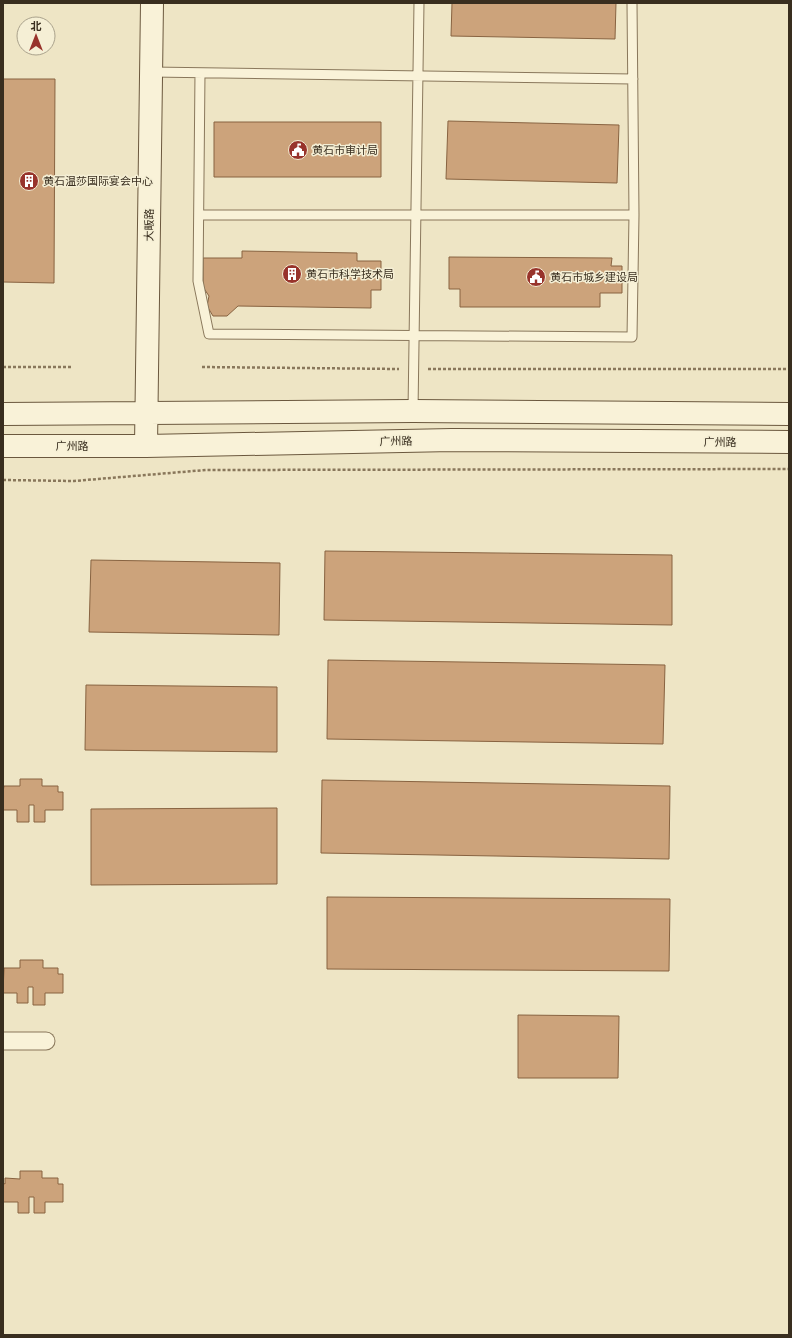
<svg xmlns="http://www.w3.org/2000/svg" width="792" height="1338" viewBox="0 0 792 1338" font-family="'Noto Serif','Noto Sans SC',serif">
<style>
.building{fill:#cca37b;stroke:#886341}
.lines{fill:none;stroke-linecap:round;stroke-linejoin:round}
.lane-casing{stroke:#89775b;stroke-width:11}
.street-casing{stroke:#89775b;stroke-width:19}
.secondary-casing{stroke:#6b583e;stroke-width:24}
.path{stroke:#89775b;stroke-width:2.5;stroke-dasharray:3 2;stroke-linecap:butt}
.lane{stroke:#f9f2d8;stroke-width:9}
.street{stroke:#f9f2d8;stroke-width:17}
.secondary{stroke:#f9f2d8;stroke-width:22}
.labels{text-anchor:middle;stroke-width:3;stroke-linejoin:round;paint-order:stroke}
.poi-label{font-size:11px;fill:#392e1f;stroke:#f5efd5;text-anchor:start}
.street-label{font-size:11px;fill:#392e1f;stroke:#f5efd5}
</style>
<rect width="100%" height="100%" fill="#eee5c5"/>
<!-- building -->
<path class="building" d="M452 3H616L615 39 451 36Z
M3 79H55L54 283 3 282Z
M448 121 619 125 617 183 446 179Z
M214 122H381V177H214Z
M242 251 357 253V261H381V290H371V308L238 306 227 316H213L207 306 209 296 203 287V258H242Z
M449 257 612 258 611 266H622V293H600V307H460V289H449Z
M325 551 672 555V625L324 620Z
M91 560 280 563 279 635 89 632Z
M328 660 665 665 663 744 327 739Z
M86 685 277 687V752L85 750Z
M20 779H42V786H58V792H63V810H45V822H34V805H29V822H17V810H3V792L4 786H20Z
M322 780 670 786 669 859 321 853Z
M277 808V884L91 885V809Z
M327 897 670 899 669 971 327 969Z
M20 960H43V968H58V974H63V993H45V1005H33V987H28V1003H17V993H3L4 968H20Z
M518 1015 619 1016 618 1078H518Z
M20 1171H42V1178H58V1184H63V1202H45V1213H34V1197H29V1213H18V1202H3V1183L5 1184V1178L20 1179Z"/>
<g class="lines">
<defs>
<path id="lane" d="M151 72 633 79
M200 73 198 281 209 334 632 337 634 215 632 3
M199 215H634
M413 411 419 3"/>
<path id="street" d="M3 1041H46"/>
<path id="secondary" d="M3 414 413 411 789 414
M3 446H146L452 440 789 442
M146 446 152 3"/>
</defs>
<!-- lane casing -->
<use href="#lane" class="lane-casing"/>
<!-- street casing -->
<use href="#street" class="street-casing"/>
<!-- secondary casing -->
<use href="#secondary" class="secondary-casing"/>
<!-- path -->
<path class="path" d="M3 367H73
M202 367 399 369
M428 369H789
M3 480 74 481 206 470 789 469"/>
<!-- lane -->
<use href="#lane" class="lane"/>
<!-- street -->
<use href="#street" class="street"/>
<!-- secondary -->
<use href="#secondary" class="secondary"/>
</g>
<!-- icons -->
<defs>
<symbol id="civic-disc" viewBox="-11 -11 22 22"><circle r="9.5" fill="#98332b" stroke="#f5efd5"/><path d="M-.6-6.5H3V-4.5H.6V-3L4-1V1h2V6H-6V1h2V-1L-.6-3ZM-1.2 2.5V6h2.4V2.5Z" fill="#fff"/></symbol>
<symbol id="building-disc" viewBox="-11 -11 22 22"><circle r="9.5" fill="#98332b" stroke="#f5efd5"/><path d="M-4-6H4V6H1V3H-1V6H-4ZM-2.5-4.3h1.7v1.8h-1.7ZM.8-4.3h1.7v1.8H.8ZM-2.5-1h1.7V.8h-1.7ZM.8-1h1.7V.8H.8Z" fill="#fff"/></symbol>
</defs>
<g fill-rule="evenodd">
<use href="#civic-disc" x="287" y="139" width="22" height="22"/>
<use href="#building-disc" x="18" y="170" width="22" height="22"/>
<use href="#building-disc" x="281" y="263" width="22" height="22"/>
<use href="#civic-disc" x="525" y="266" width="22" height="22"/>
</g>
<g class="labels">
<!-- poi labels -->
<g class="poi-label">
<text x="312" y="154">黄石市审计局</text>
<text x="43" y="185">黄石温莎国际宴会中心</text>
<text x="306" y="278">黄石市科学技术局</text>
<text x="550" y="281">黄石市城乡建设局</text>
</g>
<!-- street labels -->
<g class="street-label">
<text transform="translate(149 225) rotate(-89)" y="4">大畈路</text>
<text transform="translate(396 441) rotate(-1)" y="4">广州路</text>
<text x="720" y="446">广州路</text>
<text x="72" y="450">广州路</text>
</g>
</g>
<!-- border -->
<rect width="792" height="1338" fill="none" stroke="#392e1f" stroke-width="8"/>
<!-- north arrow -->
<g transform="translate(36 36)"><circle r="19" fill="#f5efd5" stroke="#aaa28c"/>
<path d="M0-3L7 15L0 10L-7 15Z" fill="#98332b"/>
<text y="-6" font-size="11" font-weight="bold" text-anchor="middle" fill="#392e1f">北</text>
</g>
</svg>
